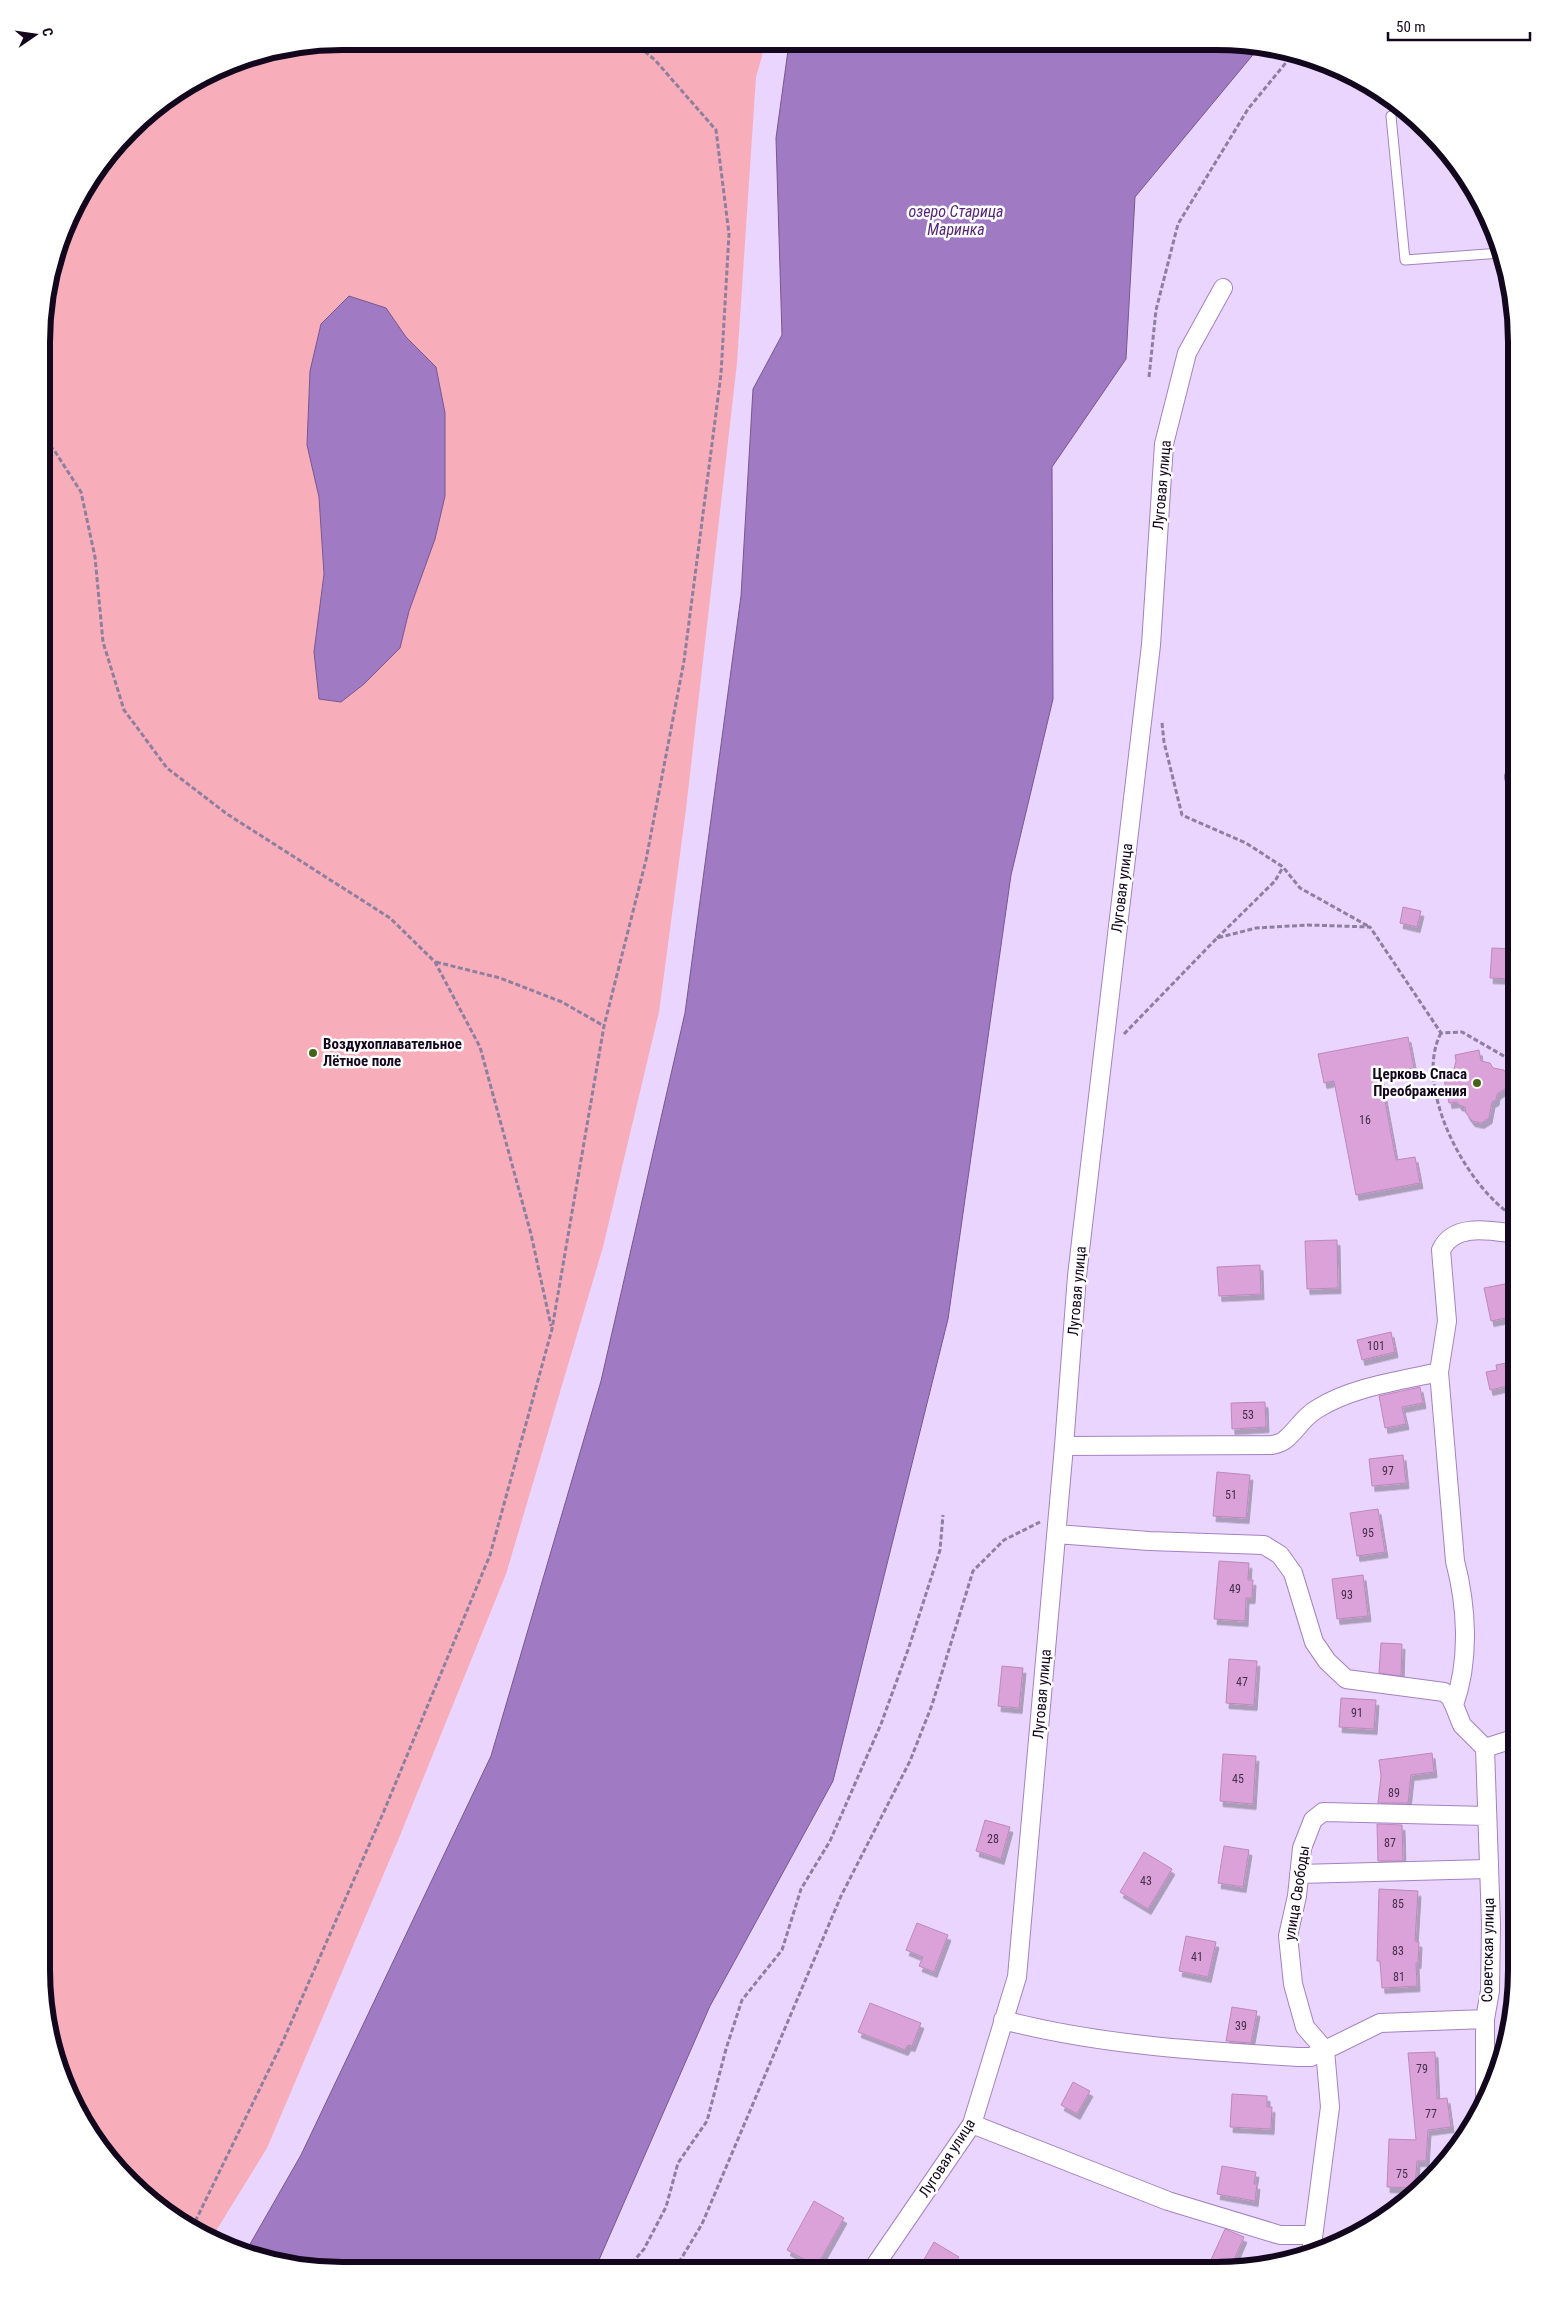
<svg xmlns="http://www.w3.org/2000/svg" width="1558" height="2312" viewBox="0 0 1558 2312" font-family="'Roboto Condensed',sans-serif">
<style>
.green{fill:#f7aeba}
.water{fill:#a07ac2;stroke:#765890}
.building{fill:#daa2d8;stroke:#be88bc;filter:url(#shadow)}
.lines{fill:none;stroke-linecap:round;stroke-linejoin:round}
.service-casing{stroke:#a382c1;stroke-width:11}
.minor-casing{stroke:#a382c1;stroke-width:20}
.path{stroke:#8f7f9f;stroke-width:3;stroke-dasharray:5 2.5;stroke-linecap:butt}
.service{stroke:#fff;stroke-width:9}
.minor{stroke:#fff;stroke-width:18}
.poi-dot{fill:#476315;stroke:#fff;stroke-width:2}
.labels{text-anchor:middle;stroke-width:5;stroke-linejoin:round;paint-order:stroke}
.number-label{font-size:12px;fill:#452e4c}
.street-label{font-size:15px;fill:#13071d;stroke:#fff}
.poi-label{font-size:15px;font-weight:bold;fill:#13071d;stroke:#fff;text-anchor:start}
.water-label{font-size:16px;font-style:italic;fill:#58257c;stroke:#fff}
.rim{fill:none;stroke:#13071d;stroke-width:6}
</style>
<defs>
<filter id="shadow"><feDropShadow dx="3" dy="5.5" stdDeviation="0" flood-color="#0004"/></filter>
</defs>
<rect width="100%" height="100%" fill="#e9d5fd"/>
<!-- green -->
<path class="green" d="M342 41 766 42 756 77 737 363 686 809 659 1012 603 1247 506 1574 399 1838 267 2148 211 2239 159 2209 116 2168 72 2103 47 2029 41 1970 44 303 72 208 143 116 227 64Z"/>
<!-- water -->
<path class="water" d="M789 43 1261 45 1135 197 1126 359 1052 467 1053 699 1011 875 948 1319 833 1781 710 2006 595 2269 303 2268 245 2253 301 2155 491 1756 601 1381 685 1013 741 596 753 389 782 335 776 138Z
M349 296 386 308 406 337 436 367 445 413V496L435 539 409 611 400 648 364 684 341 702 319 699 314 652 324 574 319 497 307 445 310 371 321 324Z"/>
<!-- building -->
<path class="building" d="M1403 907 1421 911 1417 927 1400 923Z
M1492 948 1516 949V979L1490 978Z
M1408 1037 1414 1068 1380 1074 1396 1160 1415 1157 1420 1183 1356 1195 1334 1081 1324 1083 1318 1054Z
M1479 1050 1481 1061 1490 1063 1493 1068 1504 1070 1510 1077 1508 1087 1497 1094 1496 1100 1492 1102 1489 1118 1481 1123 1472 1121 1466 1113 1465 1107 1459 1105 1457 1102 1449 1103 1444 1079 1452 1077 1456 1061 1455 1055Z
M1337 1240 1338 1288 1307 1289 1305 1241Z
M1260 1265 1261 1294 1219 1296 1217 1267Z
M1510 1283 1516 1316 1491 1321 1484 1288Z
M1391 1332 1395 1352 1362 1360 1357 1340Z
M1516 1361V1384L1490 1390 1486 1372 1497 1370 1496 1365Z
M1420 1387 1423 1403 1402 1407 1406 1424 1385 1428 1379 1396Z
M1265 1402 1266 1427 1232 1429 1231 1403Z
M1403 1455 1406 1483 1372 1486 1369 1459Z
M1217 1472 1250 1475 1246 1518 1213 1516Z
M1378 1509 1385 1552 1357 1556 1350 1513Z
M1219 1561 1249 1563 1248 1580H1253L1252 1598H1246L1245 1621 1214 1619Z
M1363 1575 1368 1616 1337 1619 1332 1579Z
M1381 1643 1402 1644 1401 1676 1379 1673Z
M1229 1659 1257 1661 1254 1705 1226 1703Z
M1002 1666 1023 1668 1019 1708 998 1706Z
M1341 1698 1376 1700 1374 1729 1339 1727Z
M1432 1753 1434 1772 1411 1775 1408 1803H1378L1381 1776 1379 1760Z
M1223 1754 1256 1756 1253 1804 1220 1801Z
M985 1820 1010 1827 1001 1859 976 1851Z
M1377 1824 1402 1825 1403 1861H1378Z
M1224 1846 1249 1850 1243 1887 1218 1883Z
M1144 1852 1172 1869 1148 1909 1120 1892Z
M1379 1889 1418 1891 1415 1941 1419 1942 1418 1963H1416L1417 1986 1382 1988 1380 1961H1377Z
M917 1923 948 1935 934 1972 919 1966 923 1957 906 1950Z
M1186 1936 1216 1942 1208 1977 1179 1971Z
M870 2003 921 2023 912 2046 908 2045 905 2050 858 2032Z
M1232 2007 1257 2011 1251 2043 1226 2041Z
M1435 2052 1437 2099 1447 2098 1451 2127 1428 2130 1426 2161H1417L1415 2188 1387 2187 1389 2139 1416 2140 1408 2053Z
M1073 2082 1090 2091 1077 2114 1061 2105Z
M1232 2094 1267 2096V2107H1272L1271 2129 1230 2127Z
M1222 2166 1256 2172 1254 2184H1257L1255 2201 1217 2194Z
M814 2201 844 2218 817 2266 787 2250Z
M1225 2229 1244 2237 1230 2269 1227 2270 1210 2262Z
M934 2242 959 2257 951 2270H918Z"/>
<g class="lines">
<defs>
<path id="service" d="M1391 116 1405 260 1501 253"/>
<path id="minor" d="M1514 777 1517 785
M1439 1372 1455 1561C1467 1607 1470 1660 1454 1705L1462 1725 1485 1748 1491 1924 1490 1991 1485 2019V2100
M1064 1446 1272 1445C1277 1444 1283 1442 1286 1439 1298 1429 1302 1418 1317 1409 1352 1387 1399 1381 1439 1372L1447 1321 1441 1250C1454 1222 1492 1231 1516 1234
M1056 1534 1149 1541 1264 1545 1280 1555 1293 1573 1314 1642 1327 1661 1346 1679 1444 1692 1450 1697 1454 1705
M1485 1748 1516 1738
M1299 1874 1488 1869
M1003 2020C1098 2045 1200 2051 1298 2057H1311L1380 2023 1485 2019
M972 2124 1168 2201 1280 2235H1313
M1311 2253 1330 2107 1325 2050 1305 2027 1293 1984 1288 1936 1297 1896 1302 1848 1313 1820 1323 1812 1486 1816
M872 2270 972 2124 1017 1977 1064 1446 1077 1276 1151 645 1164 444 1187 353 1223 288"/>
</defs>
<!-- service casing -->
<use href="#service" class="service-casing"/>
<!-- minor casing -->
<use href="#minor" class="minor-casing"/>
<!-- path -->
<path class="path" d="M1149 377 1156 310 1178 224 1248 109 1293 54
M44 441 54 450 81 492 95 557 103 642 124 710 167 768 227 814 390 918 435 962 480 1047 531 1234 551 1326
M1162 723 1164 742 1182 815 1246 843 1283 867 1300 888 1368 926
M1217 938 1275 881 1283 867
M436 962 500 978 562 1002 604 1026
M1441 1033C1413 1086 1465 1183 1510 1214
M1124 1034 1217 938 1256 928 1308 925 1370 927 1441 1033 1462 1032 1516 1063
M192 2228 283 2041 384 1811 490 1555 552 1329 604 1026 646 860 684 661 721 374 729 234 716 130 655 60 633 42
M627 2269 644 2249 666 2207 678 2163 707 2121 726 2049 742 2000 782 1950 801 1889 830 1841 881 1724 909 1647 940 1550 943 1515
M675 2269 702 2224 841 1896 910 1761 932 1705 973 1571 1004 1540 1040 1522"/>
<!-- service -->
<use href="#service" class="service"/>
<!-- minor -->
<use href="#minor" class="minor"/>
</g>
<!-- markers -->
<g class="poi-dot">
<circle cx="313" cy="1053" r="5"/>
<circle cx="1477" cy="1083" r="5"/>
</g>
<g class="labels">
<!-- number labels -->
<g class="number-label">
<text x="1365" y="1124">16</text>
<text x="1376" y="1350">101</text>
<text x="1248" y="1419">53</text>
<text x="1388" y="1475">97</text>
<text x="1231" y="1499">51</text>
<text x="1368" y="1537">95</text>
<text x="1235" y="1593">49</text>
<text x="1347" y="1599">93</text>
<text x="1242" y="1686">47</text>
<text x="1357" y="1717">91</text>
<text x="1238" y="1783">45</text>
<text x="1394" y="1797">89</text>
<text x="993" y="1843">28</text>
<text x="1390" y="1847">87</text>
<text x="1146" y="1885">43</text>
<text x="1398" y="1908">85</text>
<text x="1398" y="1955">83</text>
<text x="1197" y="1961">41</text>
<text x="1399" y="1981">81</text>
<text x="1241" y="2030">39</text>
<text x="1422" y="2073">79</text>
<text x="1431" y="2118">77</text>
<text x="1402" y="2178">75</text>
</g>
<!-- street labels -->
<g class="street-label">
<text transform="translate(1162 485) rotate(-85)" y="5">Луговая улица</text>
<text transform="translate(1122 888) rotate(-83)" y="5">Луговая улица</text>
<text transform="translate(1077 1291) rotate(-85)" y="5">Луговая улица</text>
<text transform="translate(1042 1694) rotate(-85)" y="5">Луговая улица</text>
<text transform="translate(1297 1893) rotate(-81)" y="5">улица Свободы</text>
<text transform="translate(1488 1950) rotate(-89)" y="5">Советская улица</text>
<text transform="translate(947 2158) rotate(-57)" y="5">Луговая улица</text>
</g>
<!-- poi labels -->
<g class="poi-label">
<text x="323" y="1049">Воздухоплавательное<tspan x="323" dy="17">Лётное поле</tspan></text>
<text x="1467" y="1079" text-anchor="end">Церковь Спаса<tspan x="1467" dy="17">Преображения</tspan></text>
</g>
<!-- water labels -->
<g class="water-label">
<text x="956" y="217">озеро Старица<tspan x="956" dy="18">Маринка</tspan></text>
</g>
</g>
<!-- crop -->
<path d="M0 0H1558V2312H0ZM342 50H1216A292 292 0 0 1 1508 342V1970A292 292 0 0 1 1216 2262H342A292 292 0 0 1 50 1970V342A292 292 0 0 1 342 50Z" fill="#fff" fill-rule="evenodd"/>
<path class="rim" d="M342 50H1216A292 292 0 0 1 1508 342V1970A292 292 0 0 1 1216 2262H342A292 292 0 0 1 50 1970V342A292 292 0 0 1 342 50Z"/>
<!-- north arrow -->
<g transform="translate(35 35) rotate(77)" stroke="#ffffff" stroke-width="4" paint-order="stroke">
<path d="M0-4L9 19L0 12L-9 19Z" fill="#13071d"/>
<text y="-8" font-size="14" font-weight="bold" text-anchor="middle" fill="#13071d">С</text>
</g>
<!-- scale -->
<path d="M1388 32v8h142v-8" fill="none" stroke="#13071d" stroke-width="2.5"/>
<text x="1396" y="32" font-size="15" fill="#13071d" stroke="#ffffff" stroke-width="4" paint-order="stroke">50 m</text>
</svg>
